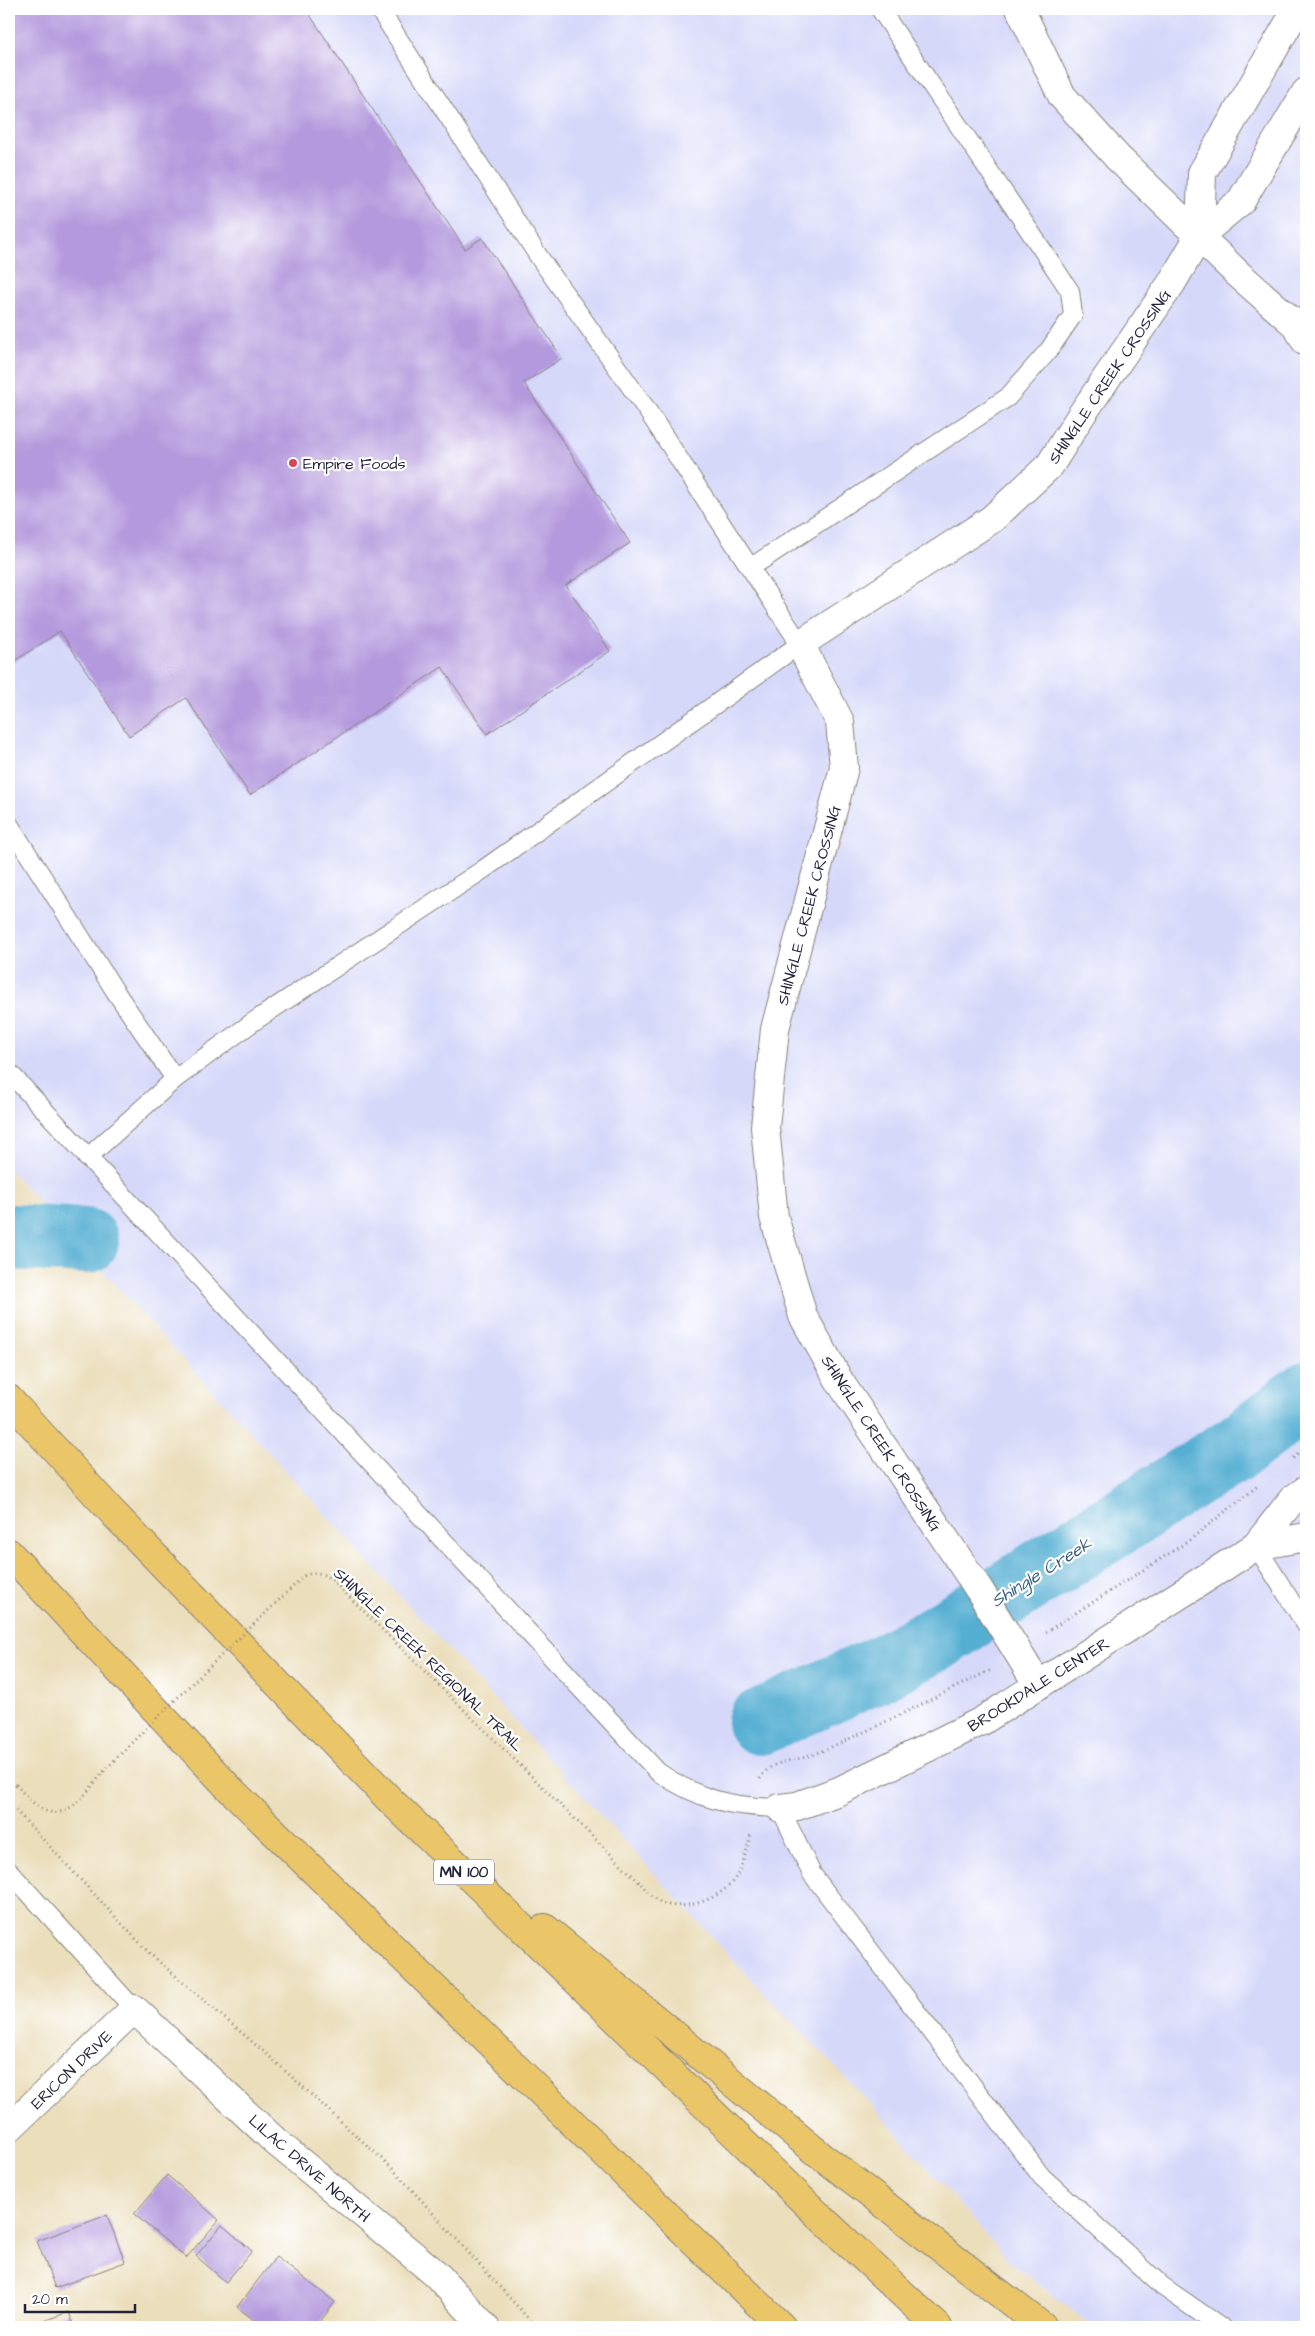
<svg xmlns="http://www.w3.org/2000/svg" width="1315" height="2336" viewBox="0 0 1315 2336" font-family="'Architects Daughter',sans-serif">
<style>
.built{fill:#d5d8f9}
.lines{fill:none;stroke-linecap:round;stroke-linejoin:round}
.river{stroke:#55afd3;stroke-width:66}
.building{fill:#b399dd}
.service-casing{stroke:#86807b;stroke-width:20}
.minor-casing{stroke:#86807b;stroke-width:30}
.motorway-casing{stroke:#86807b;stroke-width:30}
.path{stroke:#86807b;stroke-width:3;stroke-dasharray:1 4;stroke-linecap:butt}
.service{stroke:#fff;stroke-width:18}
.minor{stroke:#fff;stroke-width:28}
.motorway{stroke:#ebc669;stroke-width:28}
.path-bridge{stroke:#86807b;stroke-width:3;stroke-dasharray:1 4;stroke-linecap:butt}
.poi-dot{fill:#d1495b;stroke:#fff;stroke-width:2}
.labels{text-anchor:middle;stroke-width:4.5;stroke-linejoin:round;paint-order:stroke}
.shield{fill:#fff;stroke:#646476;stroke-width:1}
.shield-label{font-size:15px;font-weight:bold;fill:#22223b}
.street-label{font-size:16px;fill:#22223b;stroke:#fff}
.poi-label{font-size:16px;fill:#22223b;stroke:#fff;text-anchor:start}
.water-label{font-size:18px;font-style:italic;fill:#39617f;stroke:#fff}
</style>
<rect width="100%" height="100%" fill="#fff"/>
<filter id="ink" filterUnits="userSpaceOnUse"><feTurbulence type="fractalNoise" baseFrequency=".02" numOctaves="2"/><feDisplacementMap in="SourceGraphic" scale="10" xChannelSelector="R" yChannelSelector="G"/><feConvolveMatrix kernelMatrix="1 2 1 2 8 2 1 2 1" color-interpolation-filters="sRGB"/></filter>
<filter id="wash" filterUnits="userSpaceOnUse"><feTurbulence type="fractalNoise" baseFrequency=".0096" numOctaves="4" result="noise"/><feDisplacementMap in="SourceGraphic" scale="20" xChannelSelector="R" yChannelSelector="G"/><feGaussianBlur stdDeviation="1.12" result="paint"/><feColorMatrix in="noise" values="0 0 0 0 0 0 0 0 0 0 0 0 0 0 0 0 0 1.4 0 .05"/><feComposite in="paint" operator="in"/></filter>
<g filter="url(#wash)">
<rect width="100%" height="100%" fill="#ebdebb"/>
<!-- built -->
<path class="built" d="M9 9H1306V2327H1094L1011 2263 870 2103 756 1985 9 1169Z"/>
<g class="lines">
<!-- river -->
<path class="river" d="M9 1237 86 1241
M760 1722 877 1670 933 1640 1241 1445 1306 1395"/>
</g>
<g id="blocks">
<!-- building -->
<path class="building" d="M9 9H306L465 249 482 238 562 358 524 383 630 543 566 585 610 651 487 734 442 667 250 795 186 698 129 736 60 631 9 665Z
M167 2175 219 2220 186 2258 134 2214Z
M107 2215 125 2262 55 2288 37 2241Z
M222 2225 252 2251 226 2282 196 2256Z
M276 2257 335 2302 316 2327H263L237 2307Z
M69 2312 74 2327H42L40 2322Z"/>
</g>
</g>
<g filter="url(#ink)">
<use href="#blocks" fill-opacity="0" stroke="#86807b" stroke-width="1"/>
<g class="lines">
<defs>
<path id="service" d="M750 568 1008 397 1049 350 1073 315 1070 291 880 9
M9 824 115 991 175 1079
M9 1072 658 1772C699 1800 731 1807 780 1808L812 1874 1042 2177 1162 2286 1221 2327
M87 1158 175 1079 253 1022 484 869 800 644 647 410 539 257 379 9
M1256 1546 1306 1625
M9 1871 134 2009"/>
<path id="minor" d="M1020 9 1062 96 1117 157 1237 273 1296 325 1306 342
M1200 235 1202 173 1297 9
M1256 1546 1306 1537
M1038 1685 980 1591 840 1382 803 1316 774 1217 765 1127 775 1029 844 768 840 722 800 644 992 519 1050 465 1080 417 1171 284 1200 235 1241 201 1306 92
M780 1808 797 1806 839 1791 982 1721 1256 1546 1292 1500 1306 1490
M9 2128 134 2009 276 2142 436 2274 485 2327"/>
<path id="motorway" d="M9 1399 114 1514 390 1800 817 2214 938 2327
M9 1553 228 1787 782 2327
M545 1928 819 2154 1043 2327"/>
</defs>
<!-- service casing -->
<use href="#service" class="service-casing"/>
<!-- minor casing -->
<use href="#minor" class="minor-casing"/>
<!-- motorway casing -->
<use href="#motorway" class="motorway-casing"/>
<!-- path -->
<path class="path" d="M1293 1458 1306 1448
M1046 1632 1187 1542 1259 1485
M760 1779C771 1759 792 1762 812 1755 873 1730 932 1698 991 1670
M9 1803 150 1954 270 2057 393 2169 536 2327
M641 1884C647 1891 655 1901 665 1904 689 1911 725 1897 737 1875 744 1862 747 1848 751 1834"/>
<!-- service -->
<use href="#service" class="service"/>
<!-- minor -->
<use href="#minor" class="minor"/>
<!-- motorway -->
<use href="#motorway" class="motorway"/>
<!-- path-bridge -->
<path class="path-bridge" d="M9 1777C22 1790 38 1816 59 1812 78 1809 94 1782 106 1769 170 1703 238 1640 304 1576 316 1571 321 1572 332 1580L641 1884"/>
</g>
</g>
<!-- markers -->
<circle class="poi-dot" cx="293" cy="463" r="5"/>
<g class="labels">
<!-- shield labels -->
<rect class="shield" x="434" y="1859.5" width="60" height="25" rx="4"/>
<g class="shield-label">
<text x="464" y="1877">MN 100</text>
</g>
<!-- street labels -->
<g class="street-label">
<text transform="translate(1109 376) rotate(-56)" y="6">SHINGLE CREEK CROSSING</text>
<text transform="translate(808 905) rotate(-75)" y="6">SHINGLE CREEK CROSSING</text>
<text transform="translate(882 1443) rotate(57)" y="6">SHINGLE CREEK CROSSING</text>
<text transform="translate(429 1659) rotate(44)" y="6">SHINGLE CREEK REGIONAL TRAIL</text>
<text transform="translate(1038 1684) rotate(-32)" y="6">BROOKDALE CENTER</text>
<text transform="translate(71 2069) rotate(-44)" y="6">ERICON DRIVE</text>
<text transform="translate(310 2168) rotate(41)" y="6">LILAC DRIVE NORTH</text>
</g>
<!-- poi labels -->
<g class="poi-label">
<text x="303" y="469">Empire Foods</text>
</g>
<!-- water labels -->
<g class="water-label">
<text transform="translate(1041 1572) rotate(-32)" y="6">Shingle Creek</text>
</g>
</g>
<!-- margin -->
<rect width="1315" height="2336" fill="none" stroke="#fff" stroke-width="30"/>
<!-- scale -->
<path d="M25 2304v8h110v-8" fill="none" stroke="#22223b" stroke-width="2.5"/>
<text x="32" y="2304" font-size="15" fill="#22223b" stroke="#ffffff" stroke-width="4" paint-order="stroke">20 m</text>
</svg>
